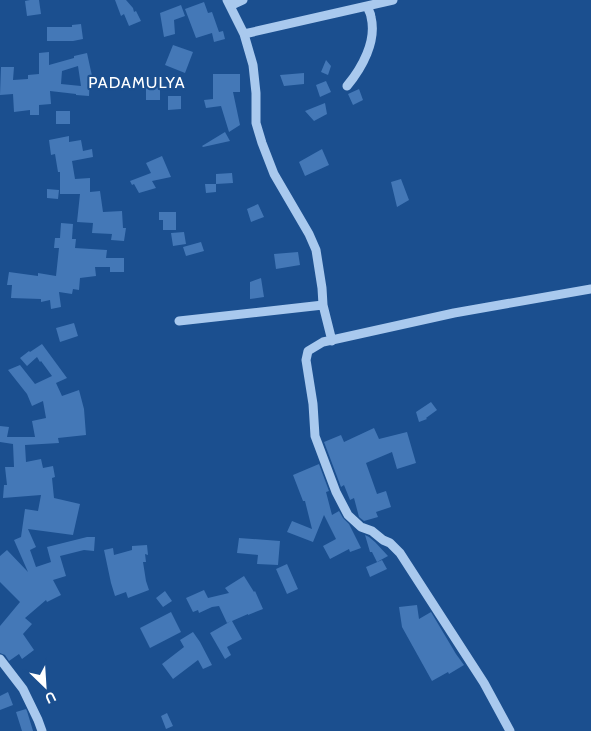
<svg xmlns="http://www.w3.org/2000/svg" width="591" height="731" viewBox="0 0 591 731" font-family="Cabin,sans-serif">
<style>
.building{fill:#4478b7;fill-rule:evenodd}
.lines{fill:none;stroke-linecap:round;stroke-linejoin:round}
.minor{stroke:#a9c9ee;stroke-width:9}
.labels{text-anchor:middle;stroke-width:4.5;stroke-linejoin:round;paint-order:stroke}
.quarter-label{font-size:16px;letter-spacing:1px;fill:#fff;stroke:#1b4f8f}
</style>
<rect width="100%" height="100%" fill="#1b4f8f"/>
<!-- building -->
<path class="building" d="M30 0H39L41 14 27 16 25 1Z
M115 0H126L133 8 134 12 136 11 141 21 129 26 124 14 121 16Z
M204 2 208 13 212 12 219 32 223 31 225 39 214 42 212 33 196 38 185 9Z
M181 5 185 16 174 20 175 34 164 37 160 13Z
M81 24 83 39 73 41H47V27H72V25Z
M173 45 193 52 185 73 165 65Z
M49 52V65L74 58V56L87 53 92 76H90L89 96 76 95V94L50 91 51 104 39 105V115H30V110L14 112 13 94 0 95 1 67H14L13 80 28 79V75L39 74V53ZM78 66 81 86 61 84 62 71Z
M326 60 331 66 328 75 321 72Z
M304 73V84L284 86 280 75Z
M213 74H240V92H233L240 125 229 132 221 106 206 108 204 100 213 99Z
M326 81 331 92 320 97 316 85Z
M146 87H160V100H146Z
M359 89 363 100 353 105 348 94Z
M168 96H181V109L168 110Z
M325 103 327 114 314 121 305 111Z
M56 111H70V124H56Z
M225 132 230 141 203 147 202 146Z
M69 136V142L81 140 83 151 92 149 93 157 72 161 75 179 90 178V192L100 191 103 212 122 211 123 228H126L124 241 111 240 112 234 92 233 93 223 77 222 80 194H60V172H58L55 154 51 155 49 140Z
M322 149 329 165 305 176 299 162Z
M162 156 171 177 152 181 156 188 139 193 134 184 132 185 130 181 151 173 146 163Z
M232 173 233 183 216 184V174Z
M401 179 409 200 397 207 391 182Z
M205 184H216V192L206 193Z
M47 189 59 190 58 199 47 198Z
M258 204 264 217 251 222 247 209Z
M159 212H176V230H163V220H159Z
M61 223 73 224 72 239H76L75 248 107 250 106 258H124V272H110V267H95L96 276 80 278 79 290 73 289 72 294 59 292 61 307 51 309 50 300 41 302V299L11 298 12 285H7L9 272 38 276V273L56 276 59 248H54L55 238H60Z
M184 232 186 244 173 246 171 233Z
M201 242 204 251 186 256 183 247Z
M298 252 300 265 276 269 274 254Z
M261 278 264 297 250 299V282Z
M74 323 78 336 60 342 56 328Z
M42 344 67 378 56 383 62 396 79 390 84 409 86 435 58 438 59 443 25 445 26 462 41 459 43 468 53 466 55 477 52 478 54 498 80 504 73 535 28 529 36 547 30 550 36 567 51 562 47 547 87 537H95L94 551 84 550 60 556 66 576 53 580 61 595 47 602 46 600 25 618 32 624 23 634 34 650 22 659 19 654 9 661 5 655 0 653V626L20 602 0 582V556L7 550 28 572 14 540 21 537 25 509 38 511 41 495 3 498 4 485H7L5 467H14L13 444 0 442V426L9 427 7 437H35L32 421 46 418 43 401 32 406 27 394 8 370 20 365 35 384 52 376 41 361 40 362 37 357 27 366 20 358 29 351 30 352Z
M431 402 437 410 426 418 427 419 419 422 416 412Z
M374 428 379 439 407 432 416 463 397 469 392 452 366 463 377 494 386 491 391 507 376 512 378 517 364 521 359 517 354 498 350 500 344 485 341 487 324 442 341 435 344 442Z
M319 464 329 491 326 492 332 515 339 511 343 518 349 524 361 548 350 552 349 549 330 559 323 546 336 539 324 515 313 542 287 532 292 521 312 529 305 501H303L293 475Z
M365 535 369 537 375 542 388 556 377 562 372 552H370Z
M239 538 280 541 278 565 257 564 258 555 237 553Z
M147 545 148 555 145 554 146 562H143L146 581 149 590 128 598 126 592 115 596 111 583 104 550 113 548 114 555 132 550V546Z
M382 560 387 569 370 577 366 567Z
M287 564 298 589 287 594 276 569Z
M244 576 254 592 255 591 263 609 248 615V614L232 621 242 639 227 647 231 655 225 659 210 633 231 621 227 623 219 606 212 607 199 613 198 610 193 612 186 598 204 590 208 598 229 593 225 588Z
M165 591 172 601 163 607 156 598Z
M417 605 419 619 431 612 456 654 464 665 449 674 448 672 432 681 402 627 399 607Z
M171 612 181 632 150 648 140 628Z
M193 632 200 642 212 665 203 669 198 660 173 679 162 664 184 647 180 640Z
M8 692 13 705 0 710V696Z
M26 709 27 711 33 731H22L16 712Z
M167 713 173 726 166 729 161 716Z"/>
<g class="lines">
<!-- minor -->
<path class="minor" d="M227 0 244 34 253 65 256 93V123L262 143 274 174 309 234 316 250 322 288 323 305 332 341
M230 6 243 0
M244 34 393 0
M347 86C362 68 377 41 371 17 371 13 368 10 367 6
M179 321 323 305
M0 659 23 689 38 720 42 731
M510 731 484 683 400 553 390 543 383 540 372 531 361 527 348 515 336 492 315 436 313 404 306 360 308 351 323 342 454 313 591 289"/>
</g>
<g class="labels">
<!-- quarter labels -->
<g class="quarter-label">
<text x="137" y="88">PADAMULYA</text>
</g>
</g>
<!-- north arrow -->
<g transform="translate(45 686) rotate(155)" stroke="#1b4f8f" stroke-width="4" paint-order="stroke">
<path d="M0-4L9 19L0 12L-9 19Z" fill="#ffffff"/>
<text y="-8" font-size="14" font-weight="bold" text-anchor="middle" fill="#ffffff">U</text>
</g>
</svg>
